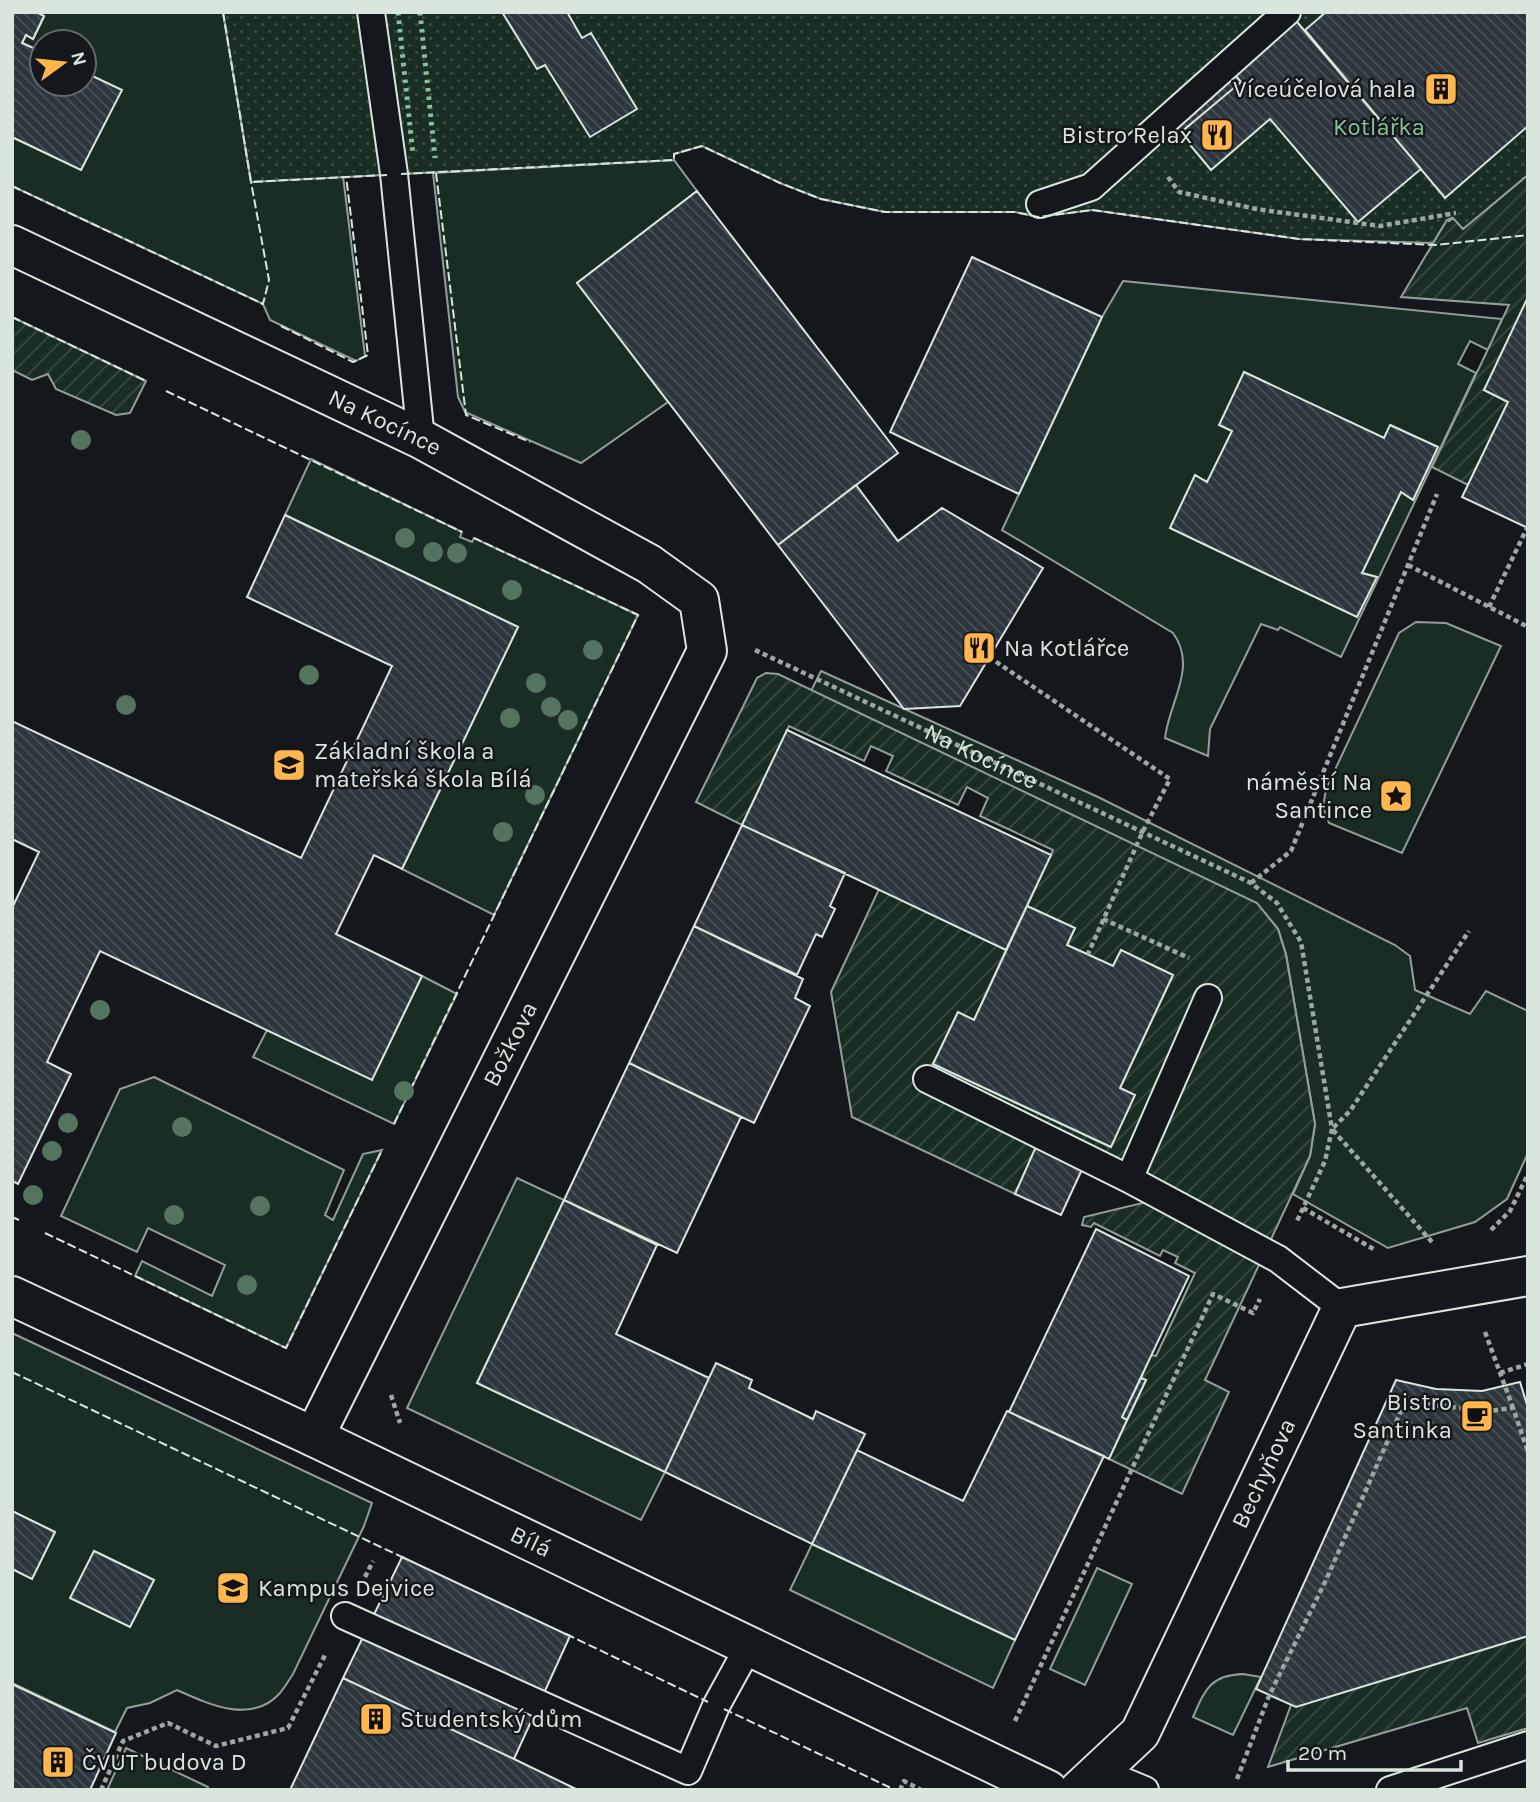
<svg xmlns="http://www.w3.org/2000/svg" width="1540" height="1802" viewBox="0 0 1540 1802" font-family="Karla,sans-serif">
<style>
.grass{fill:#1a2d24;stroke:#939e99;stroke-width:2;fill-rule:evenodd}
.park{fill:url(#park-dots);stroke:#939e99;stroke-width:2}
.garden{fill:url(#garden-furrows);stroke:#939e99;stroke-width:2}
.building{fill:url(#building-back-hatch);stroke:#d8e6dc;stroke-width:2}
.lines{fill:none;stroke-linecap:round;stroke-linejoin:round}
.service-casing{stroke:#d8e6dc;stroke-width:30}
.minor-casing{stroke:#d8e6dc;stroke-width:42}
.path{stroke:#9da8a2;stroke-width:4.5;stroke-dasharray:5 3.5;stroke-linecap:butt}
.service{stroke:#14181c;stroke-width:26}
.minor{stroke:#14181c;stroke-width:38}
.hedge{stroke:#8ac095;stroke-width:5;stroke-dasharray:3.5 5;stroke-linecap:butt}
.fence{stroke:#d8e6dc;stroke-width:2;stroke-dasharray:9 3.5;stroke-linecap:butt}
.tree{fill:#55745f}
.labels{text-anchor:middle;stroke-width:5;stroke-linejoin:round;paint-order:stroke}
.poi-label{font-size:24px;fill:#d8e6dc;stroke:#14181c;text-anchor:start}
.park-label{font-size:24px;fill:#8ac095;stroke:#14181c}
.street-label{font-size:24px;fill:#d8e6dc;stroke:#14181c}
</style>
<defs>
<pattern id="park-dots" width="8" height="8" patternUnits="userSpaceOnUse" patternTransform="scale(1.75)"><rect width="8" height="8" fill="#1a2d24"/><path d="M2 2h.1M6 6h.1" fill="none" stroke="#3b4b43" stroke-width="1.8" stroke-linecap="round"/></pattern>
<pattern id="garden-furrows" width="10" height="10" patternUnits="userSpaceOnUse" patternTransform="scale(1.75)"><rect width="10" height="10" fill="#1a2d24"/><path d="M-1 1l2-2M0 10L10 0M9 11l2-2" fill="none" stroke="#3b4b43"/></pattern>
<pattern id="building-back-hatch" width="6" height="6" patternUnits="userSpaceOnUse" patternTransform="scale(1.75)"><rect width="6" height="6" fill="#2c363c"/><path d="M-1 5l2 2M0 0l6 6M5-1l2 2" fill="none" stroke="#4a5358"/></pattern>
</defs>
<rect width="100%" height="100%" fill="#14181c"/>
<!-- grass -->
<path class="grass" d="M36 12H223L251 182 343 176 365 356 356 361 270 320 263 304 12 186V137L81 170 121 90 84 72V42H42V52L22 43 26 35 33 39 44 17Z
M674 160 697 191 577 283 668 402 581 463 465 412 458 397 433 173Z
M1123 281 1502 319 1488 350 1470 341 1458 364 1476 373 1341 657 1280 627 1278 630 1261 624 1210 729 1208 756 1165 738C1169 702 1198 667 1173 633L1002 530 1102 317ZM1244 372 1384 438 1391 425 1438 447 1413 500 1401 492 1362 573 1376 577 1357 617 1170 528 1195 476 1208 482 1232 431 1220 425Z
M311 459 462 532 460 537 472 542 474 538 638 615 494 915 402 869 518 627 285 515Z
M1416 622 1446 623 1501 646 1402 853 1329 823 1323 807 1326 789 1399 633Z
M821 671 1098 797 1395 945 1410 956 1415 990 1470 1014 1486 991 1528 1011V1153L1507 1199 1475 1222 1388 1248 1293 1194 1310 1156 1315 1124 1286 954 1278 929 1257 904 811 691Z
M422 976 457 994 394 1124 253 1057 267 1030 372 1079Z
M154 1077 344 1170 325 1215 333 1220 363 1154 382 1150 286 1348 135 1276 142 1261 212 1296 225 1265 148 1228 137 1252 61 1216 120 1089Z
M517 1178 564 1200 477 1383 665 1472 641 1520 407 1408Z
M12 1333 372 1503 364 1526 293 1674C289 1680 285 1687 280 1693 252 1725 208 1704 177 1690L150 1703 127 1708 115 1732 12 1683V1569L32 1579 55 1532 12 1511ZM94 1551 154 1580 130 1627 71 1598Z
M812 1544 1015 1640 993 1688 790 1590Z
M1097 1568 1132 1584 1085 1685 1050 1669Z
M1243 1674 1261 1677 1233 1735 1193 1717C1205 1690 1210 1675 1243 1674Z
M126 1748 208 1787 206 1790H107Z"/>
<!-- park -->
<path class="park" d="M223 12H1528V175L1463 230 1452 218 1447 220 1433 243 1299 239 1092 210 1038 217 1015 212H885L821 199 780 183 702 146 674 154V160L251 182Z"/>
<!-- garden -->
<path class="garden" d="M1528 175V297L1484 390 1508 402 1468 485 1432 467 1509 305 1401 297 1447 220 1449 221 1453 218 1463 229Z
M12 317 146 381 130 413 116 415 56 389 48 374 32 380 12 370Z
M766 673 778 674 1257 903 1278 929 1286 955 1315 1124 1310 1156 1205 1380 1229 1392 1182 1494 1109 1459 1146 1380 1141 1378 1151 1355 1156 1356 1195 1273 1175 1263 1178 1257 1163 1250 1160 1256 1094 1223 1091 1227 1082 1225 1084 1217 1151 1201 1039 1142 1015 1194 852 1117 831 992 879 889 1006 950 974 1020 958 1012 933 1064 1110 1147 1134 1095 1120 1088 1173 975 1121 950 1113 966 1067 945 1075 928 1027 906 1053 850 980 816 988 798 967 787 958 805 886 771 893 756 871 746 864 761 789 726 742 825 696 802 757 678Z
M1528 1635V1728L1478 1743 1467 1708 1268 1767 1291 1705Z"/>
<!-- building -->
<path class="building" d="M12 12H36L44 16 33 39 26 35 22 43 42 52V84H84V72L122 90 81 170 12 137Z
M502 12H567L582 38 591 33 637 109 590 137 545 65 537 69Z
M1326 12H1528V126L1445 198 1305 30Z
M1292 16 1421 169 1358 222 1270 119 1211 170 1180 133 1241 82 1229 68Z
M1229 68 1241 82 1180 133 1168 120Z
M697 191 898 453 778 545 577 283Z
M972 257 1102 317 1019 494 890 432Z
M1528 297V528L1462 497 1508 402 1484 390Z
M1244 372 1384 438 1390 425 1438 447 1413 500 1401 492 1362 573 1377 577 1357 617 1170 528 1195 475 1207 482 1232 431 1219 425Z
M856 485 898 541 942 508 1043 568 960 706 904 709 778 545Z
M285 515 518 627 402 869 374 855 336 934 422 976 372 1080 100 951 47 1062 71 1074 18 1184 12 1181V908L39 852 12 839V721L301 858 392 666 247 597Z
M787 730 1051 855 1006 950 742 825Z
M742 825 845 873 830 906 835 909 822 937 816 934 797 975 694 926Z
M1027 906 1075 928 1067 945 1113 966 1121 950 1173 975 1120 1088 1135 1095 1111 1147 933 1064 958 1012 974 1020Z
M694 926 803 979 795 998 810 1006 754 1123 629 1063Z
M629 1063 741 1117 677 1253 564 1200Z
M1038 1142 1085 1163 1061 1215 1015 1194Z
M564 1200 657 1245 616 1334 709 1378 665 1472 477 1383Z
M1096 1229 1189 1276 1122 1417 1127 1420 1109 1459 1009 1412Z
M716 1363 752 1380 749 1388 813 1419 816 1411 865 1434 812 1544 665 1472Z
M1141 1378 1146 1380 1127 1420 1122 1417Z
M1396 1380 1436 1389 1482 1391 1520 1382 1528 1408V1636L1296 1707 1256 1689Z
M1007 1411 1104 1456 1015 1640 812 1544 857 1450 963 1501Z
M12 1511 55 1532 32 1579 12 1569Z
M94 1551 154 1580 130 1627 70 1598Z
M402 1557 570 1636 514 1759 343 1678Z
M343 1678 514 1759 578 1790H290Z
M12 1684 116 1733 90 1790H12Z"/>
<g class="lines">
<defs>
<path id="service" d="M371 12 394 174 421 439
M1040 204 1091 187 1287 12
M927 1079 1129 1179 1278 1259 1342 1308
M1129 1179 1208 998
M345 1616 688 1771 716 1706 749 1646
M1099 1771 1145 1790
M1390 1790 1528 1745"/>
<g id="minor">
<path id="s2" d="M12 245 421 439 649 564 699 600 707 651 314 1437"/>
<path id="s3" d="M12 1296 314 1437 1048 1790"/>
<path id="s4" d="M1079 1790 1140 1733 1342 1308 1528 1276"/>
</g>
</defs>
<!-- service casing -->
<use href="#service" class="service-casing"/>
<!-- minor casing -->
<use href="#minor" class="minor-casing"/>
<!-- path -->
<g class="path">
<path d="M1168 177 1179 192 1256 209 1380 226 1456 213"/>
<path d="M1408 565 1528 627"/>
<path d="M1489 607 1527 528"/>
<path id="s1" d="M755 650 1251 883 1277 903 1301 942 1332 1129 1325 1161 1297 1221"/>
<path d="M989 657 1170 779 1143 831 1088 954"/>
<path d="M1251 883 1291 851 1437 494"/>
<path d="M1103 919 1189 958"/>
<path d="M1303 1208 1375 1250"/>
<path d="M1491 1230 1510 1211 1528 1174"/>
<path d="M1432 1242 1332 1129 1350 1111 1469 931"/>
<path d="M1485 1332 1513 1408"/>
<path d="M1500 1373 1528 1364"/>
<path d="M391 1395 400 1423"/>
<path d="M365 1577 373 1561"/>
<path d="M1015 1721 1213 1294 1253 1313 1260 1299"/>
<path d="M1237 1779 1269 1696 1326 1580 1405 1402 1488 1411 1513 1408 1528 1452"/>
<path d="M101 1790 123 1741 168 1723 216 1746 288 1728 326 1653"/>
<path d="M900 1790 904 1781 921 1790"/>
</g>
<!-- service -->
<use href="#service" class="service"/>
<!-- minor -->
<use href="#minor" class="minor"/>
<!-- hedge -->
<path class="hedge" d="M398 12 413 155
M420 12 435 158"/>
<!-- fence -->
<path class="fence" d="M223 12 251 182 387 175
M436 173 466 415 530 442
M401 174 674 160V154L702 146 780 183 821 199 885 212H1015L1038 217 1092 210 1299 239 1436 245 1528 235
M12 186 263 304 269 280 251 182
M12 317 146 381
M281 326 353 362 368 355 346 176
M166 391 462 532
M394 1124 638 615 474 538
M12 1217 19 1220
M45 1233 286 1348 382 1150
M12 1372 404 1558
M566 1634 708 1702
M724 1709 889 1787 888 1790"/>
</g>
<!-- trees -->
<g class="tree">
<circle cx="81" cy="440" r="10"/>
<circle cx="405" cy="538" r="10"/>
<circle cx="433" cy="552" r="10"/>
<circle cx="457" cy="553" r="10"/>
<circle cx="512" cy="590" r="10"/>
<circle cx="593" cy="650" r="10"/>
<circle cx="309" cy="675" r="10"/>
<circle cx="536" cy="683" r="10"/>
<circle cx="126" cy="705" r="10"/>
<circle cx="551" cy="707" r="10"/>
<circle cx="510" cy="718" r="10"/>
<circle cx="568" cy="720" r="10"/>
<circle cx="535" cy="795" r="10"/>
<circle cx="503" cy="832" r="10"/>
<circle cx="100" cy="1010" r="10"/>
<circle cx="404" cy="1091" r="10"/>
<circle cx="68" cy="1123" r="10"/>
<circle cx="182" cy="1127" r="10"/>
<circle cx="52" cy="1151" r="10"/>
<circle cx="33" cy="1195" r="10"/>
<circle cx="260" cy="1206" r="10"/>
<circle cx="174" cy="1215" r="10"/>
<circle cx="247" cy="1285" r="10"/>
</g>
<!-- icons -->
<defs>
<symbol id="building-square" viewBox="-11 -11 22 22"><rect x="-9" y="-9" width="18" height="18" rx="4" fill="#ffb74d" stroke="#14181c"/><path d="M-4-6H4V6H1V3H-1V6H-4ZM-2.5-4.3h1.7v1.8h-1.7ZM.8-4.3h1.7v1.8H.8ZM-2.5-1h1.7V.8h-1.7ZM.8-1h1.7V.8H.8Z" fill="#111"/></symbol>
<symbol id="restaurant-square" viewBox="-11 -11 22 22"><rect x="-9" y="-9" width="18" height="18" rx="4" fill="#ffb74d" stroke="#14181c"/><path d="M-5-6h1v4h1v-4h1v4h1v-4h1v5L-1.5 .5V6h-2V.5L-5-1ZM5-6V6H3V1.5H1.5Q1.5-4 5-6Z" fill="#111"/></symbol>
<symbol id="school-square" viewBox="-11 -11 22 22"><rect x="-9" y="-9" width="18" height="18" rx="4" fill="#ffb74d" stroke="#14181c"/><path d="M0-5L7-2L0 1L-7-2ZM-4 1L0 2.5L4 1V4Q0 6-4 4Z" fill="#111"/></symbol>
<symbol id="sight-square" viewBox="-11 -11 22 22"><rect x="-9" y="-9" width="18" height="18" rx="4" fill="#ffb74d" stroke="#14181c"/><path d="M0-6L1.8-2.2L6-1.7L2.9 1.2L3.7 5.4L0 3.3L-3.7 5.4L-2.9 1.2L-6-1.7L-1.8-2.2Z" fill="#111"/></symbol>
<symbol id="cafe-square" viewBox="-11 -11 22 22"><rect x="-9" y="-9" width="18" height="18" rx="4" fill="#ffb74d" stroke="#14181c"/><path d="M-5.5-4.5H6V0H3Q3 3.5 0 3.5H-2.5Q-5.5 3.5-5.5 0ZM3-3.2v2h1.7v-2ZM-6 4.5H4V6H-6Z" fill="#111"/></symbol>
<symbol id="university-square" viewBox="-11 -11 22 22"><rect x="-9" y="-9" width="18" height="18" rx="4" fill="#ffb74d" stroke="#14181c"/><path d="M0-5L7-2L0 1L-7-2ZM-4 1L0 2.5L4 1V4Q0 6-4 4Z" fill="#111"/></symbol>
</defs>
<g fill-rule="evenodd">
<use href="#building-square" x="1422" y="70" width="38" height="38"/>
<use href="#restaurant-square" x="1198" y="116" width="38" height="38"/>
<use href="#restaurant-square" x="960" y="629" width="38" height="38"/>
<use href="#school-square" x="270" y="746" width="38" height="38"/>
<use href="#sight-square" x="1377" y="777" width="38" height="38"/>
<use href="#cafe-square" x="1458" y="1397" width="38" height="38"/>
<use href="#university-square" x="214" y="1569" width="38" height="38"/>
<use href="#building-square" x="357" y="1700" width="38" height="38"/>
<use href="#building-square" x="39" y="1743" width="38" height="38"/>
</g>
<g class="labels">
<!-- poi labels -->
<g class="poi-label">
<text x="1416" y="97" text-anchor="end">Víceúčelová hala</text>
<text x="1192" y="143" text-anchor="end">Bistro Relax</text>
<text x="1004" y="656">Na Kotlářce</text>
<text x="314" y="759">Základní škola a<tspan x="314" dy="28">mateřská škola Bílá</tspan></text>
<text x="1372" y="790" text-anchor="end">náměstí Na<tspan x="1372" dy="28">Santince</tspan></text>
<text x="1452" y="1410" text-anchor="end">Bistro<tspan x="1452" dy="28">Santinka</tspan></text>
<text x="258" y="1596">Kampus Dejvice</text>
<text x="400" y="1727">Studentský dům</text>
<text x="82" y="1770">ČVUT budova D</text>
</g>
<!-- park labels -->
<g class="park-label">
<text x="1379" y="135">Kotlářka</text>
</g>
<!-- street labels -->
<g class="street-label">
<text dy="8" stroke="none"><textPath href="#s2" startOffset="413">Na Kocínce</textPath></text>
<text dy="8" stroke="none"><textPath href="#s1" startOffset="250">Na Kocínce</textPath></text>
<text transform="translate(510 1044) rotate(-63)" y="8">Božkova</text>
<text dy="8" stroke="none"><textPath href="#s4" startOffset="371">Bechyňova</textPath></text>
<text dy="8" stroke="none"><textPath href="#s3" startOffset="574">Bílá</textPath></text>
</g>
</g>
<!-- border -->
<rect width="1540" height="1802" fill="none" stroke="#d8e6dc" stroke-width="28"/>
<!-- north arrow -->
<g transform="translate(63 63) rotate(75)"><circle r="33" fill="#14181c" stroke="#626a69" stroke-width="2"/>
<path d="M0-5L12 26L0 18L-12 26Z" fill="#ffb74d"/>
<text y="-10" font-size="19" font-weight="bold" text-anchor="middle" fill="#d8e6dc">N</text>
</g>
<!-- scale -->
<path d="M1288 1760v10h173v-10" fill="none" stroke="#d8e6dc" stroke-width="3.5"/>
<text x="1298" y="1760" font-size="21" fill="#d8e6dc" stroke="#14181c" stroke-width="5" paint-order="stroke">20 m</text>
</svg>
